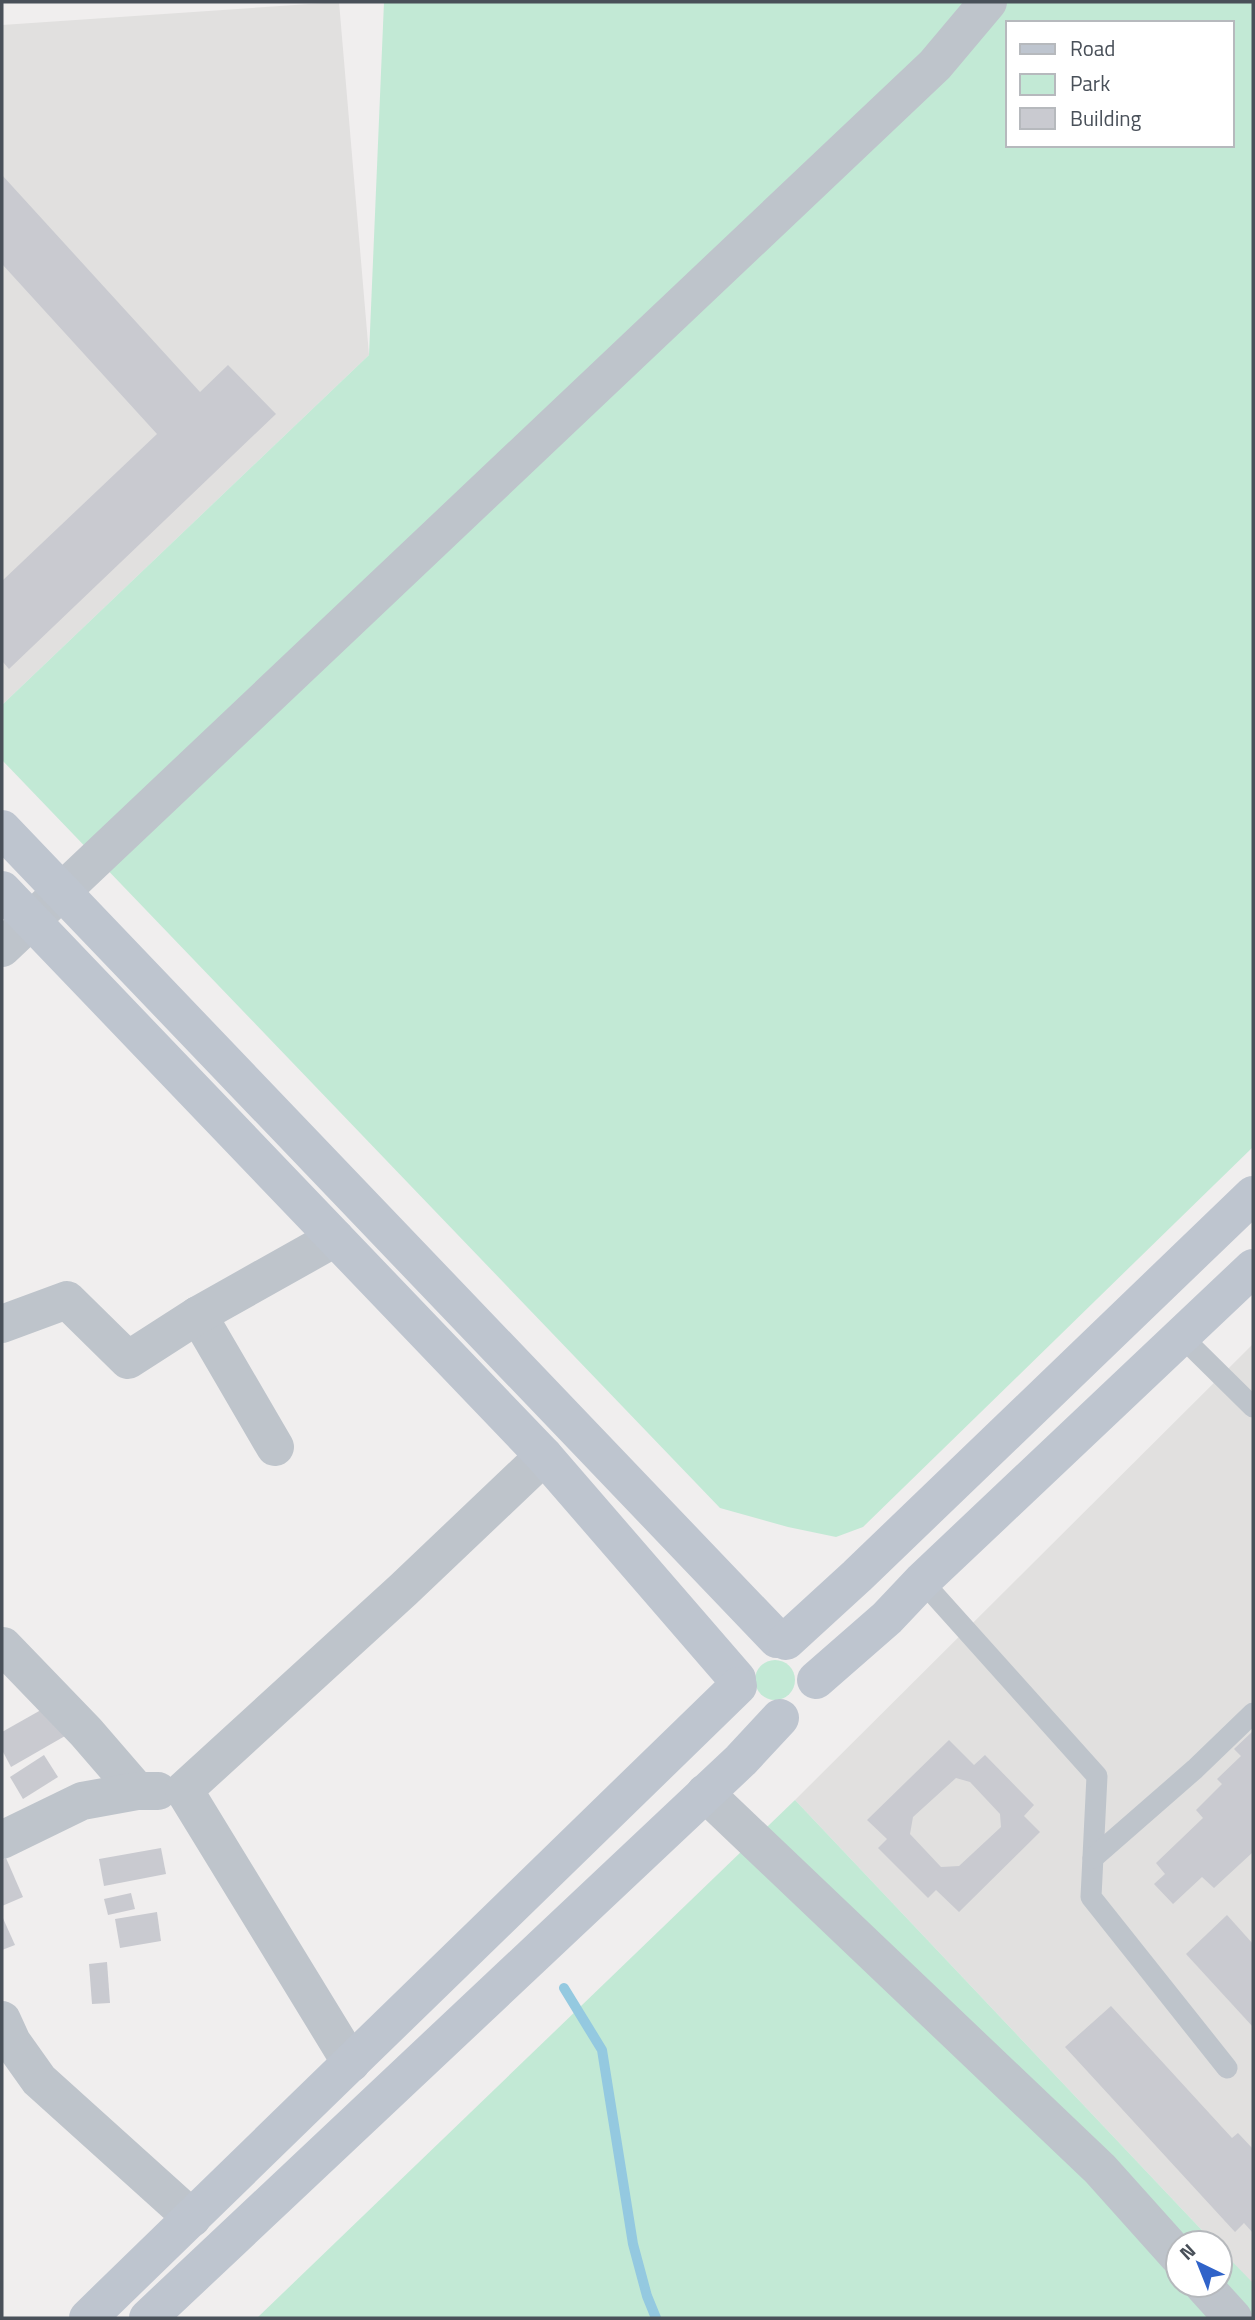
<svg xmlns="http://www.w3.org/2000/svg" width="1255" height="2320" font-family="'Titillium Web',sans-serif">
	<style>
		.education { fill: #e1e0df }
		.green { fill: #c2e9d5; fill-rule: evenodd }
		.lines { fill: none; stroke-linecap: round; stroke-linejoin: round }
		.stream { stroke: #94c9e0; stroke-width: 10 }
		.building { fill: #c9cad0; fill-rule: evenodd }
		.lane { stroke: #bec4cb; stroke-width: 21 }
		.street { stroke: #bec4cb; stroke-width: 38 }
		.secondary { stroke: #bec5cf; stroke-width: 38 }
	</style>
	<rect width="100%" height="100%" fill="#f0eeee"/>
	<g class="education">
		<polygon points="339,2 369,355 2,705 2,25"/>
		<polygon points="1253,1344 1253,2283 1252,2283 1220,2249 1220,2243 1214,2243 795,1800"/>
	</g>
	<g class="green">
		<path d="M384 2H1253V1147L863 1527 836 1537 788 1527 720 1508 2 760V705L369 355ZM1008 23H1232V145H1008Z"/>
		<circle cx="775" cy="1680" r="20"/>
		<polygon points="795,1800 1214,2243 1178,2243 1178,2285 1220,2285 1220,2249 1253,2283 1253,2318 257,2318"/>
	</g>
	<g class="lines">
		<polyline class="stream" points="564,1988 602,2050 633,2244 647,2296 656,2318"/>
	</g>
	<g class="building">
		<polygon points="2,175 200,392 228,365 276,414 9,669 2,661 2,581 157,434 2,264"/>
		<polygon points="48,1706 65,1736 11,1767 2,1750 2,1732"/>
		<polygon points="1253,1731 1253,1852 1214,1888 1202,1877 1173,1904 1154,1884 1165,1874 1156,1863 1203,1818 1196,1810 1222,1784 1217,1779 1241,1756 1234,1749"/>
		<path d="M949 1740 974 1765 985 1755 1034 1805 1024 1816 1040 1832 959 1912 936 1890 928 1898 878 1848 887 1839 867 1820ZM956 1778 970 1782 1000 1814 1001 1827 959 1866 941 1867 910 1834 913 1817Z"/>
		<polygon points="44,1755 58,1777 23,1799 10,1777"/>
		<polygon points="161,1848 166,1874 104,1886 99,1859"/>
		<polygon points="6,1858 23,1897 2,1906 2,1860"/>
		<polygon points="131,1893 135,1909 108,1915 104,1899"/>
		<polygon points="157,1912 161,1941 120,1948 115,1919"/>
		<polygon points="1227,1915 1253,1944 1253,2027 1186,1954"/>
		<polygon points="2,1916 15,1945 2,1950"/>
		<polygon points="107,1962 110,2003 92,2004 89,1964"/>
		<polygon points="1111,2006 1232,2138 1238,2133 1253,2149 1253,2233 1244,2223 1235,2232 1065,2047"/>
	</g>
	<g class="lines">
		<g class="lane">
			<polyline points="1181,1336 1253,1407"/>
			<polyline points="922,1581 1097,1776 1091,1897 1227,2068"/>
			<polyline points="1093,1858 1195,1769 1253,1713"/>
		</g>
		<g class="street">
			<polyline points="2,948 935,65 988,2"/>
			<polyline points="198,1315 275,1447"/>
			<polyline points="2,1324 67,1300 128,1360 198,1315 335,1238"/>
			<polyline points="3,1646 86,1732 137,1791"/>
			<polyline points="705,1793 1100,2169 1178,2256"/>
			<polyline points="2,1840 82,1801 137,1791 158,1791"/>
			<polyline points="2,2020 12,2042 39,2080 192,2218"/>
			<polyline points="351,2063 184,1790 403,1590 544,1456"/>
			<polyline points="1203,2285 1233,2318"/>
		</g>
		<g class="secondary">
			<polyline points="2,829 777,1639"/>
			<polyline points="2,890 544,1456 737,1679"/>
			<polyline points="786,1641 857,1576 1253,1195"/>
			<polyline points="816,1680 887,1618 922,1581 1253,1268"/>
			<polyline points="88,2318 738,1686"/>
			<polyline points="148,2318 741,1760 780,1718"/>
		</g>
	</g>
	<rect width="1255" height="2320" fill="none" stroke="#495059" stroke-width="7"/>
	<rect x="1006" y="21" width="228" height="126" fill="#ffffff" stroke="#b6b9bd" stroke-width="2"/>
	<rect x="1020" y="44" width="35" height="10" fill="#bec5cf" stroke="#b6b9bd" stroke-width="2"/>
	<text x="1070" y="56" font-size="21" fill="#495059">Road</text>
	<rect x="1020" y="74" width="35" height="21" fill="#c2e9d5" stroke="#b6b9bd" stroke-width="2"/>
	<text x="1070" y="91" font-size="21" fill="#495059">Park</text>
	<rect x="1020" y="108" width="35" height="21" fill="#c9cad0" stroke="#b6b9bd" stroke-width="2"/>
	<text x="1070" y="126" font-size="21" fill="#495059">Building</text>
	<g transform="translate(1199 2264) rotate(317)"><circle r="33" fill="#ffffff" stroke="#b6b9bd" stroke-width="2"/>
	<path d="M0-5L12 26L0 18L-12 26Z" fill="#3063c9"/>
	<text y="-10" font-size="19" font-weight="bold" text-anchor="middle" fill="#495059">N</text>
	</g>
</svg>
